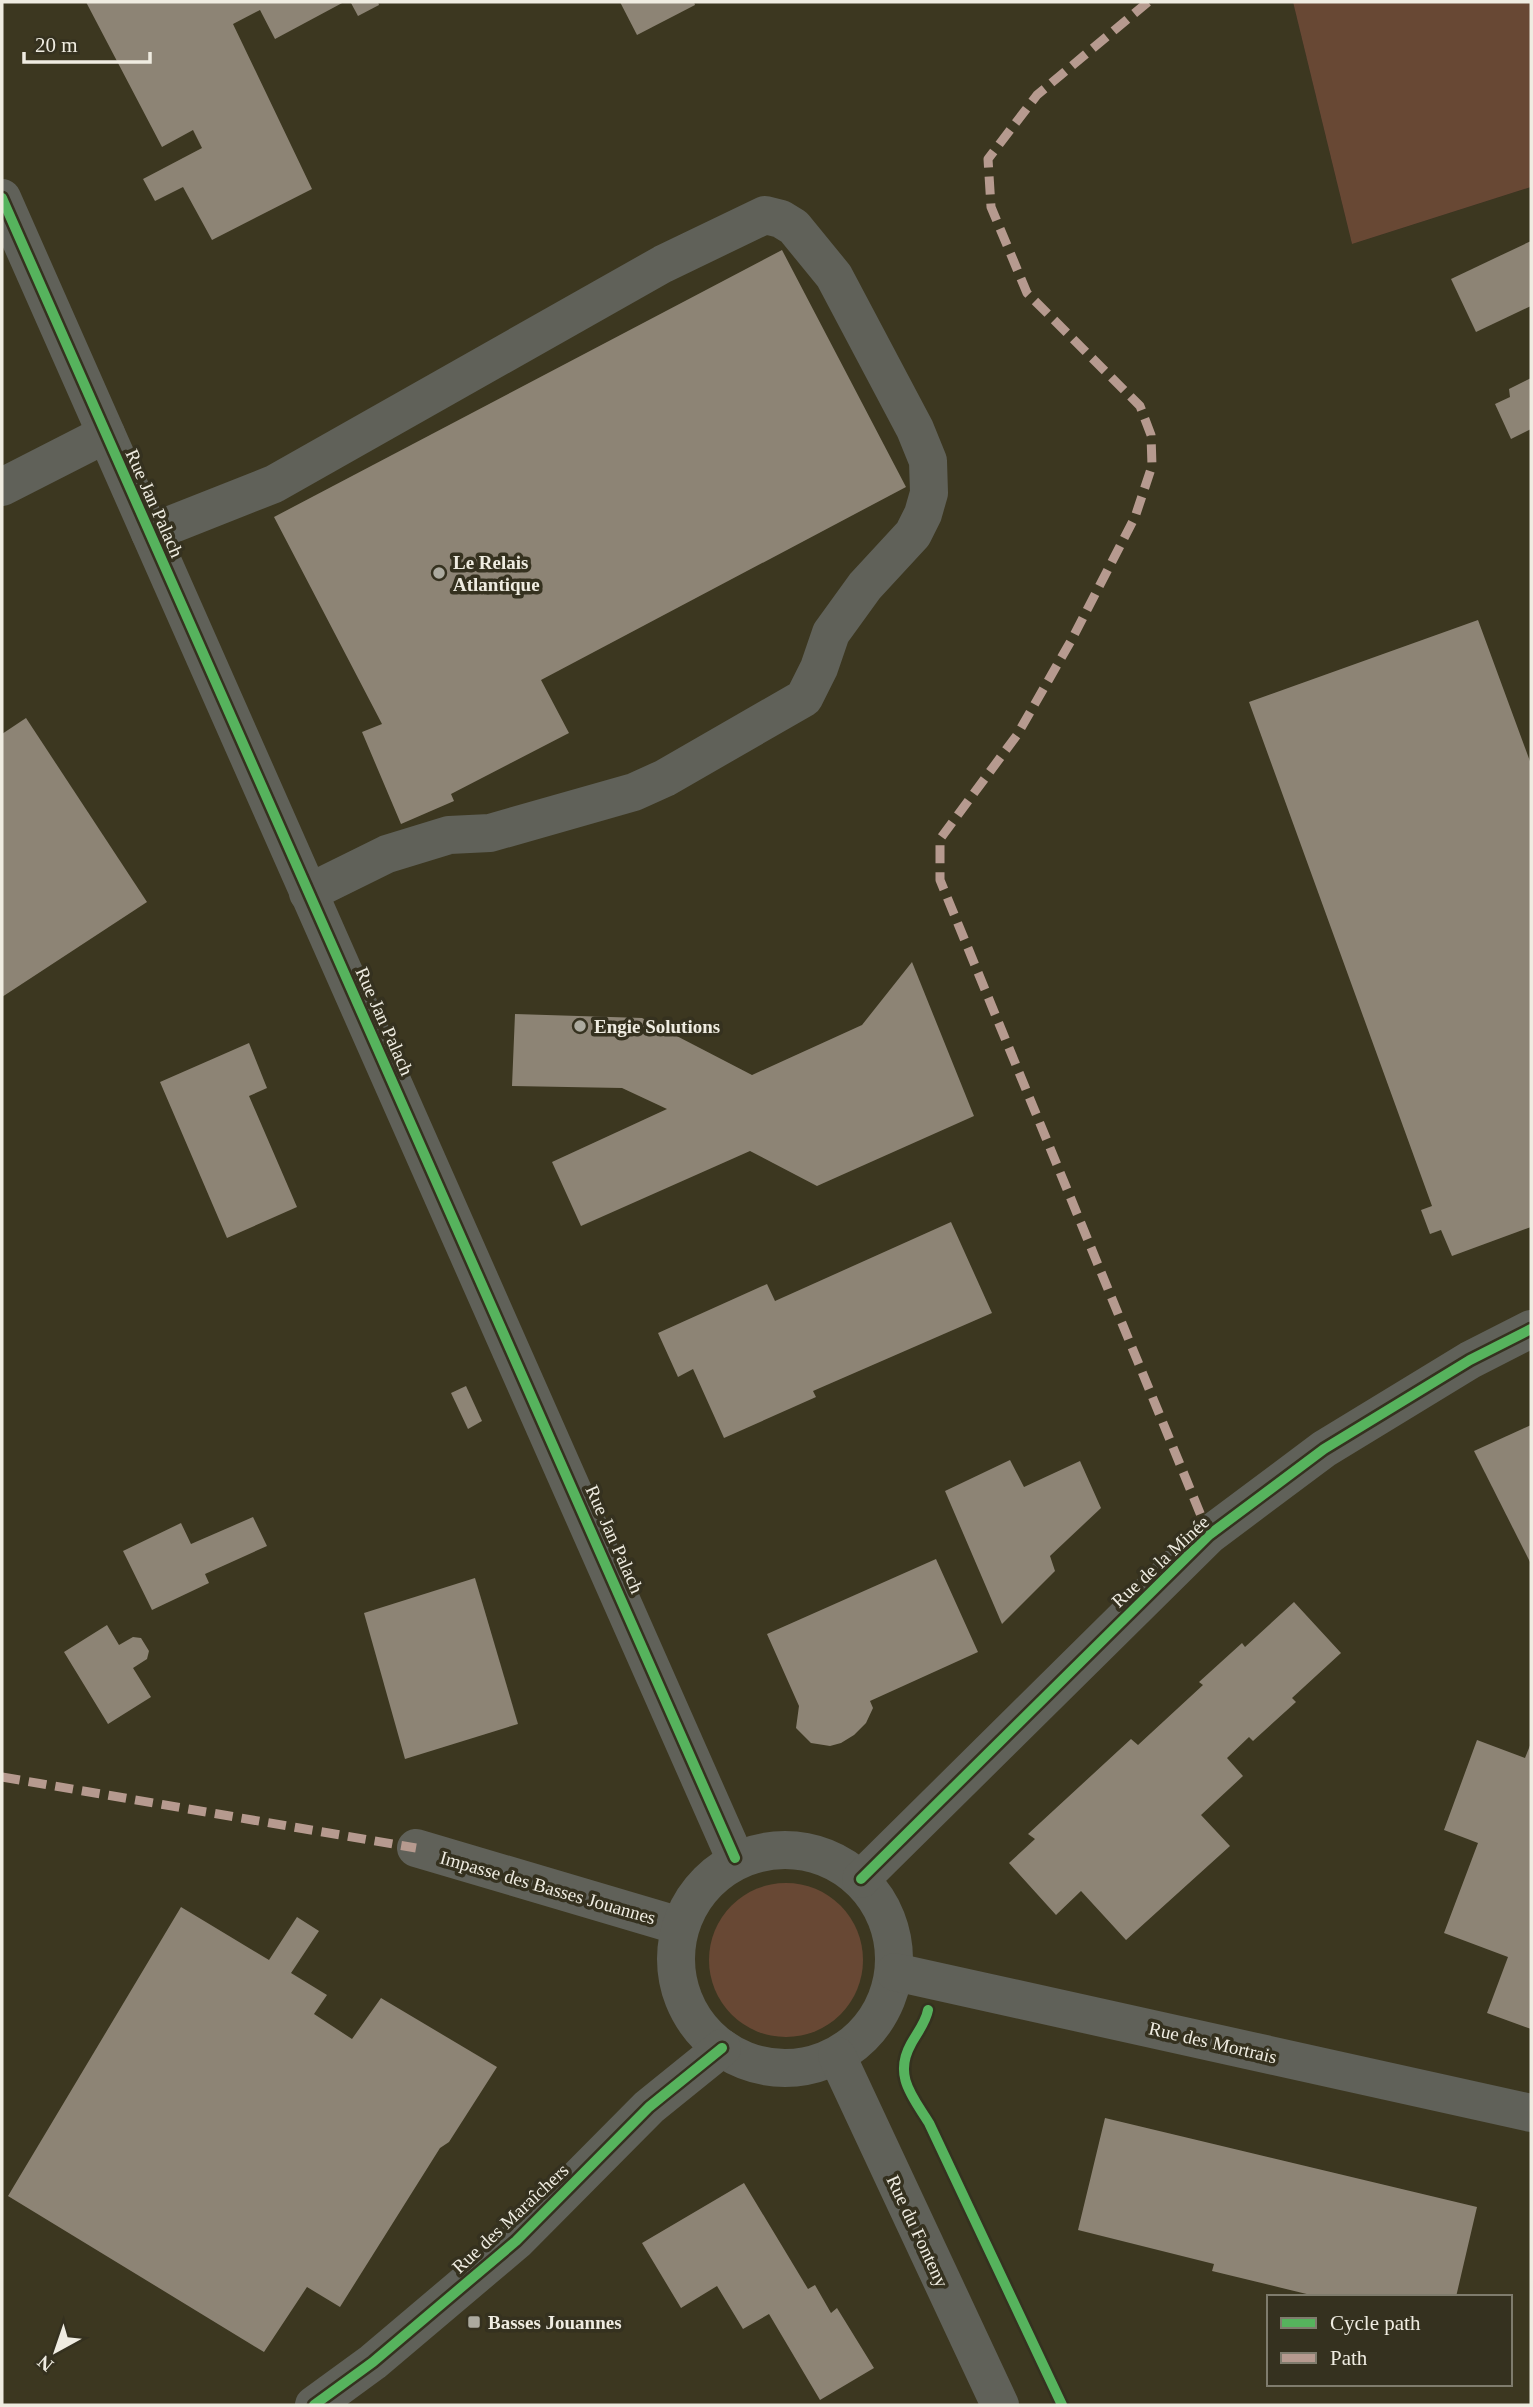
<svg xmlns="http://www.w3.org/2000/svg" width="1533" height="2407" font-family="'Times New Roman',serif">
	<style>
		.built { fill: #3c3720; fill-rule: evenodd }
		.green { fill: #684834 }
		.building { fill: #8d8475 }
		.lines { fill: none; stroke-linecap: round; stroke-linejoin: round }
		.minor { stroke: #606159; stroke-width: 38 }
		.quiet { stroke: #b69a8f; stroke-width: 9; stroke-dasharray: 18 9; stroke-linecap: butt }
		.cycleway-casing { stroke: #35311f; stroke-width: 15 }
		.cycleway { stroke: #56b35d; stroke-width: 10 }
		.poi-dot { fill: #acaa9f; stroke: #35311f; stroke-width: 2.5 }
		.labels { text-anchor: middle; stroke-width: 7; stroke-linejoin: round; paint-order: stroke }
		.street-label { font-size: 19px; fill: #efece1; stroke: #35311f }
		.poi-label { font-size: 19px; font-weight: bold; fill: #efece1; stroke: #35311f; text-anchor: start }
	</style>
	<rect width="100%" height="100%" fill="#302e24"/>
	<path class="built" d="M2 2H1293L1352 244 1531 187V2405H2ZM1269 2297H1510V2384H1269Z"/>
	<g class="green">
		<polygon points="1293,2 1531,2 1531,187 1352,244"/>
		<circle cx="786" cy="1960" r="77"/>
	</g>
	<g class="building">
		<polygon points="86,2 344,2 275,39 260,10 233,24 312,189 212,240 183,187 155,201 143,179 202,148 193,130 162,147"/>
		<polygon points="353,2 378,2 379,5 358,16 351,3"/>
		<polygon points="620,2 694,2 695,5 637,35"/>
		<polygon points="1531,241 1531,306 1476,332 1451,279"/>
		<polygon points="782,250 906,487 541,680 569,733 451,794 454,801 401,824 362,732 382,724 274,517"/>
		<polygon points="1531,378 1531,429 1511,439 1495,404 1510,397 1509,389"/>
		<polygon points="1478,620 1531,764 1531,1227 1452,1256 1441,1230 1430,1234 1421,1210 1432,1206 1249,702"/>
		<polygon points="26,718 147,902 2,997 2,734"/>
		<polygon points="912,962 974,1116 817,1186 750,1151 581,1226 552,1162 667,1109 622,1088 512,1086 515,1014 642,1018 752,1075 862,1025"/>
		<polygon points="249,1043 267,1088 249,1096 297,1207 227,1238 160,1082"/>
		<polygon points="951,1222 992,1313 813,1391 816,1397 724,1438 693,1369 678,1377 658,1333 767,1284 775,1301"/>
		<polygon points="466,1386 482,1421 468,1429 451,1393"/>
		<polygon points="1531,1425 1531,1564 1474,1451"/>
		<polygon points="1010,1460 1024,1487 1080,1461 1101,1508 1050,1556 1055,1571 1002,1624 945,1491"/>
		<polygon points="253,1517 267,1546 205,1574 209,1583 152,1610 123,1551 181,1523 191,1544"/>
		<polygon points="936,1559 978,1652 870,1701 873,1708 866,1723 854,1735 841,1743 830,1746 811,1743 796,1728 799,1706 767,1634"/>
		<polygon points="475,1578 518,1724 405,1759 364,1613"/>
		<polygon points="1294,1602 1341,1653 1292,1698 1296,1702 1253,1741 1249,1737 1227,1758 1243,1776 1201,1815 1230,1846 1126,1940 1081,1891 1056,1915 1009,1863 1035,1839 1028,1834 1131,1739 1138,1745 1203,1685 1199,1682 1242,1643 1245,1647"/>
		<polygon points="107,1625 119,1645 133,1637 141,1638 149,1651 147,1659 133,1668 151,1697 108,1724 64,1652"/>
		<polygon points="1477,1740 1525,1758 1531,1743 1531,2029 1487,2013 1508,1957 1444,1933 1478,1843 1444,1830"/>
		<polygon points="181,1907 269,1960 297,1917 319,1931 291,1973 327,1995 314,2014 352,2039 381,1998 497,2067 449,2142 440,2148 340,2307 307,2287 264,2352 8,2196"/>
		<polygon points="1105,2118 1477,2207 1456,2297 1319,2297 1212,2271 1214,2264 1078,2230"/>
		<polygon points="744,2183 808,2289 815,2285 831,2313 837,2308 874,2368 820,2400 769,2314 743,2329 717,2286 681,2308 642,2243"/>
	</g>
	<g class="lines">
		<g class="minor">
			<polyline points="2,198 735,1858"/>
			<polyline points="2,487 106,434"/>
			<polyline points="150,533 274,484 663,264 765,215 781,219 794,227 834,276 915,429 928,461 929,493 923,514 913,534 865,586 831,633 819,668 804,698 665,778 634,792 490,833 449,835 387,854 308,893"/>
			<polyline points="416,1848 680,1926"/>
			<circle cx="785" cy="1959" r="109"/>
			<polyline points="861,1879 1209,1535 1324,1449 1470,1360 1531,1329"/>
			<polyline points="895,1972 1531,2113"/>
			<polyline points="837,2056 1000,2405"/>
			<polyline points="314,2405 373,2362 516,2241 649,2107 722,2048"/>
		</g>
		<g class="quiet">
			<polyline points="1148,2 1037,95 988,159 991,207 1027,293 1140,406 1151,435 1152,466 1135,517 1072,639 1017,735 940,839 940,880 1209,1535"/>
			<polyline points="2,1777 416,1848"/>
		</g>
		<g class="cycleway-casing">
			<g id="cycleway">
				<polyline points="2,198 735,1858"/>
				<polyline points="861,1879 1209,1535 1324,1449 1470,1360 1531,1329"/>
				<path d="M928 2010C926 2022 917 2033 911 2044 893 2076 913 2097 929 2123L1062 2405"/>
				<polyline points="314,2405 373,2362 516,2241 649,2107 722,2048"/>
			</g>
		</g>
		<use href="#cycleway" class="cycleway"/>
	</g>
	<g class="poi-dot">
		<circle cx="439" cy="573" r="7"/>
		<circle cx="580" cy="1026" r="7"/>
		<rect x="467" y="2315" width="14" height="14" rx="3.5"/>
	</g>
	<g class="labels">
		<g class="street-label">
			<text transform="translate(155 503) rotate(66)" y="7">Rue Jan Palach</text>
			<text transform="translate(385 1021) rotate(66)" y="7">Rue Jan Palach</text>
			<text transform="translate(615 1539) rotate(66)" y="7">Rue Jan Palach</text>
			<text transform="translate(1160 1561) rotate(-43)" y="7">Rue de la Minée</text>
			<text transform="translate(548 1887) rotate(16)" y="7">Impasse des Basses Jouannes</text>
			<text transform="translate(1213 2042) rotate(13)" y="7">Rue des Mortrais</text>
			<text transform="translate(510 2218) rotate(-43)" y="7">Rue des Maraîchers</text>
			<text transform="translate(918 2231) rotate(65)" y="7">Rue du Fonteny</text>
		</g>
		<g class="poi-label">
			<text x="453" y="569">Le Relais<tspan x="453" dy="22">Atlantique</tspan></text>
			<text x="594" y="1033">Engie Solutions</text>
			<text x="488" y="2329">Basses Jouannes</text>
		</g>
	</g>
	<rect width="1533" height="2407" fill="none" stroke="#efece1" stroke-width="7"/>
	<rect x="1267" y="2295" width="245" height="91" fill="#35311f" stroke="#7f7c6d" stroke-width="2"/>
	<rect x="1281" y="2318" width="35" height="10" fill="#56b35d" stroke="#7f7c6d" stroke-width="2"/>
	<text x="1330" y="2330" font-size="21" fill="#efece1">Cycle path</text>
	<rect x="1281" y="2353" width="35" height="10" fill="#b69a8f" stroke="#7f7c6d" stroke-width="2"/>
	<text x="1330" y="2365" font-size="21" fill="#efece1">Path</text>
	<g transform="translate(56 2351) rotate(220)" stroke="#35311f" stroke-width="5" paint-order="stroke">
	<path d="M0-5L12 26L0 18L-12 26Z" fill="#efece1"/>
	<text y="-10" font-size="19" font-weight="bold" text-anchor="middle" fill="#efece1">N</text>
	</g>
	<path d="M24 52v10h126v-10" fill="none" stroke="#efece1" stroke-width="3.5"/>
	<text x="35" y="52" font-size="21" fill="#efece1" stroke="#35311f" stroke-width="5" paint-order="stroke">20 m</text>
</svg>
